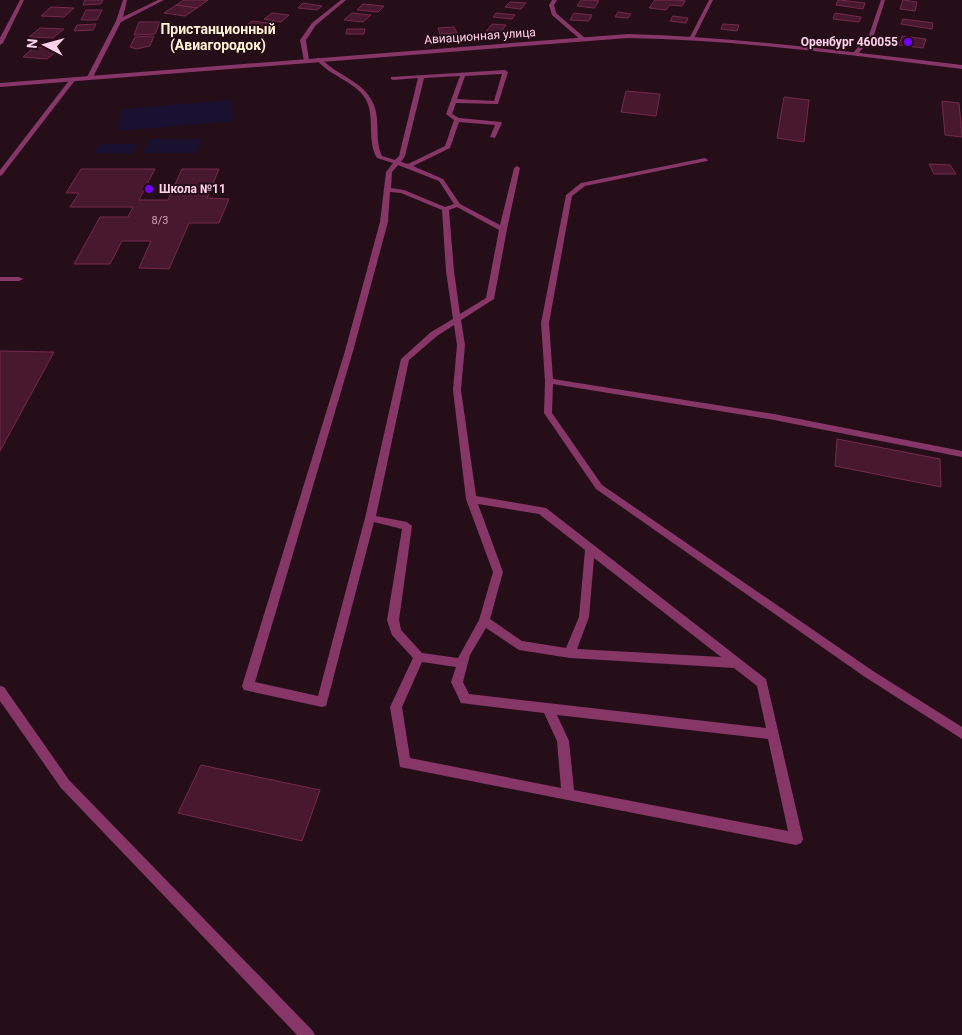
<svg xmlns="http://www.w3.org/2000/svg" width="962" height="1035" font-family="Roboto,sans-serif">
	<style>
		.green { fill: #1a1030 }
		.building { fill: #48192e; stroke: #75294c }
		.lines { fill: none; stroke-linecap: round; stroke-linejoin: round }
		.service { fill: #873668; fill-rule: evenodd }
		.minor { fill: #873668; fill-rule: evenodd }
		.tertiary { fill: #873668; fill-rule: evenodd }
		.poi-dot { fill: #7200fd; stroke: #260e19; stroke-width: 2 }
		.labels { text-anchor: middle; stroke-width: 4; stroke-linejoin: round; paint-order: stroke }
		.far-number-label { font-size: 11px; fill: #d1a4bb }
		.far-street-label { font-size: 12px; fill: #ffd2ea; stroke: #260e19 }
		.far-poi-label { font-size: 12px; font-weight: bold; fill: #ffd2ea; stroke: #260e19; text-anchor: end }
		.far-neighbourhood-label { font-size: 14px; font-weight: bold; fill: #fff3d4; stroke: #260e19 }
	</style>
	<rect width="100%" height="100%" fill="#260e19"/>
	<g class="green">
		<polygon points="232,100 233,121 118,131 121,109"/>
		<polygon points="150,139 202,139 196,153 143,153"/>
		<polygon points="99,144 137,144 131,154 93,153"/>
	</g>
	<g class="building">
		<polygon points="85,0 103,0 101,4 83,5"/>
		<polygon points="184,0 208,0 197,8 176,5"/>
		<polygon points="581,0 593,0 599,1 594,8 577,6"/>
		<polygon points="655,0 677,0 685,1 682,6 670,5 666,10 649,8"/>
		<polygon points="838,0 840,0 865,3 863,9 836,5"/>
		<polygon points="903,0 917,2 915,11 900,9"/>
		<polygon points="510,2 526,3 521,9 505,7"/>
		<polygon points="303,3 322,6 317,10 298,8"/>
		<polygon points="363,4 384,6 378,12 357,10"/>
		<polygon points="176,5 197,8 185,16 164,13"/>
		<polygon points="51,7 74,8 64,17 41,16"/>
		<polygon points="86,10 102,10 97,20 81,20"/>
		<polygon points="618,12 631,14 628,18 615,17"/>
		<polygon points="272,13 289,15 281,22 264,19"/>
		<polygon points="352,13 371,15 363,22 344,20"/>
		<polygon points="496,13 515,15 512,19 493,17"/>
		<polygon points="574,13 592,15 589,21 570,20"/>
		<polygon points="835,13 861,17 859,22 833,19"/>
		<polygon points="673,16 688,18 686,23 670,21"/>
		<polygon points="903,19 933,23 932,29 901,24"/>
		<polygon points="252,21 268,23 263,27 247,25"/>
		<polygon points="139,22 160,22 155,34 134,35"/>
		<polygon points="96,24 93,30 74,31 77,25"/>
		<polygon points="492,24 506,25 500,33 484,34"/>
		<polygon points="723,24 739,25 737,31 721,29"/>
		<polygon points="454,27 457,33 440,34 438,28"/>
		<polygon points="40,28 64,29 53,38 29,37"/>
		<polygon points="257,29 269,30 262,36 250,34"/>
		<polygon points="347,29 365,29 364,34 346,34"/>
		<polygon points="154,36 150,46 136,49 130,47 135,37"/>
		<polygon points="902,36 926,39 923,48 899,45"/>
		<polygon points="34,47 59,49 47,59 23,57"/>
		<polygon points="626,91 660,94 656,116 621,112"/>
		<polygon points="784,97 809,100 804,142 777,138"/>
		<polygon points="942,101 959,103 962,137 945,135"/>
		<polygon points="929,164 950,165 956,174 934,174"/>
		<polygon points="81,169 155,169 139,200 168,200 182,169 219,169 207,198 229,199 219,223 189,223 169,269 139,268 151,241 122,241 110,264 74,264 100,217 128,217 133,207 70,207 79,193 66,193"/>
		<polygon points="0,351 54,352 0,451"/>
		<polygon points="837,439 940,459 941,487 835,466"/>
		<polygon points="201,765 320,790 302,841 178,813"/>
	</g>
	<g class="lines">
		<g class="service">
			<path d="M317 58H321C336 76 363 80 373 103 381 119 374 139 382 156L395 160 399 156 418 78 393 80 391 79V77L505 70 508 72 498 104 456 103 452 114 459 118 501 122 502 123 495 138 490 137 495 125 459 122 450 148 413 166 443 179 460 204 500 225 514 168 517 166 520 168 507 229 494 299 461 320 465 345 461 390 476 496 546 508 766 679 803 839 801 843 796 845 400 767 390 707 413 658 392 635 387 620 402 529 374 522 326 706 322 707 244 690 242 686 345 351 380 222 386 172 393 163 377 158C366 139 376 116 365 98 353 80 329 76 316 59ZM502 74 494 101 457 99 465 76ZM460 76 446 114 454 120 445 146 408 164 401 162 405 156 424 78ZM398 165 439 181 454 204 445 207 404 190 391 188 392 172ZM390 192 401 193 442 210 446 271 453 319 431 332 401 359 365 518 318 696 255 682 353 351 388 222ZM457 207 499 230 486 298 460 314 454 271 449 210ZM454 325 457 345 453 390 466 499 493 572 479 620 458 658 422 653 401 630 399 620 412 526 407 522 376 516 409 360 437 336ZM478 504 539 514 585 550 579 617 566 648 522 641 490 619 503 572ZM594 558 721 657 577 649 589 617ZM486 628 519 650 570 658 734 668 757 686 766 728 469 694 463 682 470 655ZM422 662 456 667 451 682 461 703 544 713 557 741 561 788 410 758 402 707ZM557 715 768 739 788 831 574 790 569 741Z"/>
			<polygon points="705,158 708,160 707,161 585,186 572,196 549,323 553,379 774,414 962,451 962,457 774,420 553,384 552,413 602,485 873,671 962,727 962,739 865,677 596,489 544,413 545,381 541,323 566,195 581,183"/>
			<polygon points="0,277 19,277 23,279 19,281 0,281"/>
			<polygon points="0,686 4,687 69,780 312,1030 315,1035 297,1035 61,788 0,701"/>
		</g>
		<g class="minor">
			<polygon points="20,0 24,0 3,43 0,45 0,38"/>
			<polygon points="123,0 127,0 123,17 158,0 164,0 121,22 93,77 88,78 87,77 116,21"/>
			<polygon points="341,0 346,0 316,25 306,40 309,60 304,61 300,40 312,23"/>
			<polygon points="552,0 557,0 554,5 556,13 586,39 586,41 582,41 552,15 549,5"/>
			<polygon points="709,0 713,0 694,38 689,39"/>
			<polygon points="881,0 885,0 874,35 857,55 853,55 853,53 869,35"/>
			<polygon points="71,78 76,79 2,175 0,176 0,170"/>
		</g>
		<path class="tertiary" d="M628 34C740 37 851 52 962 65V69C851 55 740 40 628 38L0 87V83Z"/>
	</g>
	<g class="poi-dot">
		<circle cx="908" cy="42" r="5"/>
		<circle cx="149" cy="189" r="5"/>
	</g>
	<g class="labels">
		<g class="far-number-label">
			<text x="160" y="224">8/3</text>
		</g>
		<g class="far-street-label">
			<text transform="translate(480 36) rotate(-4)" y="4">Авиационная улица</text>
		</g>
		<g class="far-poi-label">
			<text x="898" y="46">Оренбург 460055</text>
			<text x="159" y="193" text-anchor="start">Школа №11</text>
		</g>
		<g class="far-neighbourhood-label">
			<text x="218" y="34">Пристанционный<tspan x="218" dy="16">(Авиагородок)</tspan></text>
		</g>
	</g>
	<g transform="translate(45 45) rotate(276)" stroke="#260e19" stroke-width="4" paint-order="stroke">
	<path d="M0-4L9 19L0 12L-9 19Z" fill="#ffd2ea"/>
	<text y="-8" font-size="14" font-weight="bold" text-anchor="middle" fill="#ffd2ea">N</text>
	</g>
</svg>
